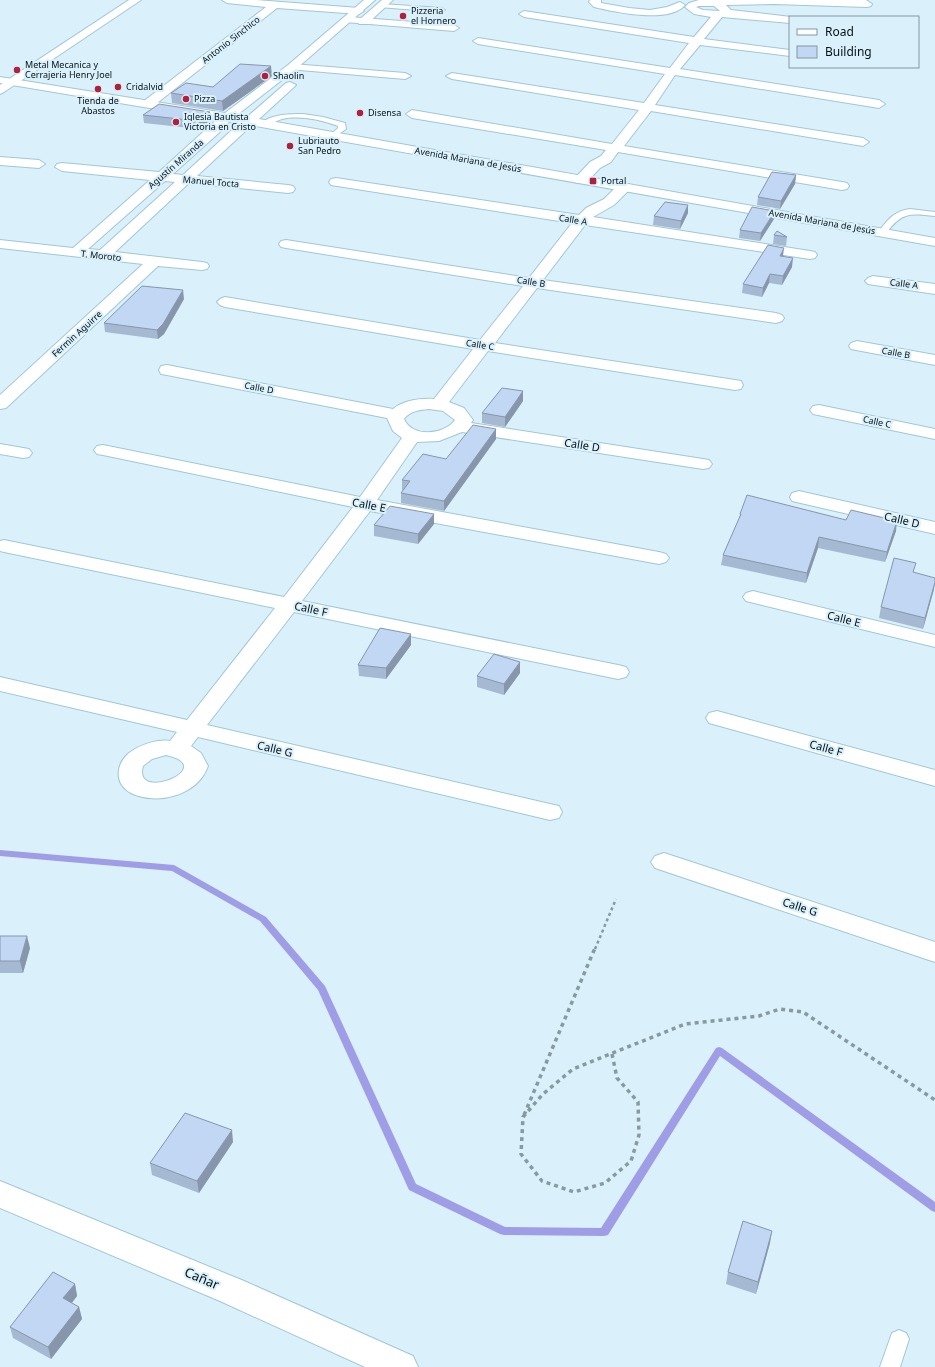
<svg xmlns="http://www.w3.org/2000/svg" width="935" height="1367" font-family="'Noto Sans',sans-serif">
	<style>
		.lines { fill: none; stroke-linecap: round; stroke-linejoin: round }
		.stream { fill: #9f9de6; fill-rule: evenodd }
		.lane-casing { stroke: #a0c7d6; stroke-width: 2 }
		.street-casing { stroke: #a0c7d6; stroke-width: 2 }
		.secondary-casing { stroke: #a0c7d6; stroke-width: 2 }
		.path-far1 { stroke: #879aa2; stroke-width: 2.5; stroke-dasharray: 3 3; stroke-linecap: butt }
		.path { stroke: #879aa2; stroke-width: 3.5; stroke-dasharray: 4 4; stroke-linecap: butt }
		.lane { fill: #fff; fill-rule: evenodd }
		.street { fill: #fff; fill-rule: evenodd }
		.secondary { fill: #fff; fill-rule: evenodd }
		.wall { fill: #a6b9d2 }
		.shaded-wall { fill: #8796ab }
		.building { fill: #c1d7f4; stroke: #8796ab }
		.poi-dot { fill: #b21f3c; stroke: #daf1fb; stroke-width: 1.5 }
		.labels { text-anchor: middle; stroke-width: 4; stroke-linejoin: round; paint-order: stroke }
		.far-poi-label { font-size: 9px; fill: #041217; stroke: #daf1fb; text-anchor: start }
		.far-street-label { font-size: 9px; fill: #041217; stroke: #daf1fb }
		.street-label { font-size: 11px; fill: #041217; stroke: #daf1fb }
		.near-street-label { font-size: 13px; fill: #041217; stroke: #daf1fb }
	</style>
	<rect width="100%" height="100%" fill="#daf1fb"/>
	<g class="lines">
		<polygon class="stream" points="0,850 174,865 266,917 325,986 416,1184 505,1227 601,1228 716,1048 719,1047 722,1048 935,1202 935,1212 932,1211 720,1056 608,1235 604,1236 504,1235 500,1234 409,1190 318,990 260,921 172,871 0,856"/>
		<g class="lane-casing">
			<g id="lane">
				<polygon points="381,4 442,8 445,10 442,12 379,7 379,5"/>
				<path d="M303 114 323 117 345 123 346 129 333 138 329 136 338 128V126C321 120 301 115 282 119 276 121 270 124 264 126L260 124C271 114 289 114 303 114Z"/>
				<path d="M910 209 935 212V216C909 213 901 212 885 235H879L878 233C887 220 894 211 910 209Z"/>
				<polygon points="899,1330 906,1333 909,1339 900,1367 880,1367 892,1333"/>
			</g>
		</g>
		<g class="street-casing">
			<g id="street">
				<polygon points="129,0 141,0 4,92 0,94 0,85"/>
				<polygon points="222,0 256,0 359,8 364,11 359,14 277,8 152,107 144,107 142,104 144,101 266,7 227,3"/>
				<path d="M590 0H601V3L629 8 650 10 667 7 680 2 685 5C669 24 615 12 594 7L589 2Z"/>
				<path d="M699 0H866L872 4 871 6 867 7 774 4 726 5 731 10 791 17 790 23 722 17 704 39 790 50V56L700 45 680 69 879 100 885 104 879 108 675 75 655 105 863 138 869 142 863 146 651 111 624 146 842 182 847 183 849 186 847 189 842 190 618 152 611 162 600 168 586 183H576L574 180 576 177 590 162 601 156 606 150 412 118 406 114 412 110 612 144 639 110 452 79 446 76 452 73 644 103 665 74 478 44 473 41 478 38 670 68 689 43 524 17 519 14 524 11 694 37 711 17 694 14 685 7 689 3ZM699 6H714L720 11 703 10 696 7Z"/>
				<polygon points="349,17 454,25 459,28 454,31 345,22 344,20 345,18"/>
				<polygon points="292,64 405,73 411,76 405,79 288,69 286,67"/>
				<path d="M227 113 233 117 222 130 173 174 183 175 245 118H253L255 121 253 124 197 176 288 185 293 186 295 189 293 192 288 193 189 183 115 252 202 262 207 263 209 266 207 269 202 270 158 266 6 408 0 409V395L143 264 0 248V240L73 248 150 180 62 171 55 167 57 164 62 163 159 172 223 114ZM165 181 175 182 100 250 88 249Z"/>
				<polygon points="0,157 39,160 45,164 39,168 0,165"/>
				<path d="M336 178 579 215 586 208 604 199 619 184H629L631 187 629 190 614 205 593 217 810 251 815 252 817 255 815 258 810 259 585 225 543 280 776 313 782 315 784 318 782 321 776 323 537 288 495 343 735 380 741 381 743 385 741 389 735 390 488 351 449 402 464 408 473 420 471 423 703 459 709 460 712 464 709 468 703 469 462 432 439 441 417 442 377 500 659 552 666 554 669 558 666 562 659 564 370 511 302 601 618 665 626 667 629 672 626 677 618 679 294 612 207 725 550 804 559 806 562 812 559 818 550 820 198 737 191 746 201 753 208 766C198 795 158 806 131 793 112 783 117 760 132 751 142 744 159 739 170 741L177 732 0 691V677L187 720 275 608 4 552 0 551V541L4 540 284 597 353 507 103 455 97 454 94 450 97 446 103 445 360 497 402 438 393 431 387 418 167 375 161 374 159 370 161 366 167 365 393 409C404 400 421 398 434 399L473 349 225 307 220 305 217 302 220 299 225 297 480 340 523 286 286 248 281 247 279 244 281 241 286 240 529 278 572 223 331 185 329 182 331 179ZM429 409 443 411 455 420C444 435 412 438 404 419 410 411 419 410 429 409ZM166 755C221 767 132 804 143 766L152 759Z"/>
				<polygon points="873,276 935,284 935,294 868,284 865,281 868,278"/>
				<polygon points="857,341 935,355 935,365 851,349 849,346 851,343"/>
				<polygon points="819,405 935,429 935,439 813,414 810,410 813,406"/>
				<polygon points="0,444 29,449 32,453 29,457 23,458 0,454"/>
				<polygon points="799,491 935,522 935,534 792,501 790,497 792,493"/>
				<polygon points="753,591 935,635 935,647 746,601 743,597 746,593"/>
				<polygon points="717,711 935,770 935,786 709,723 706,718 709,713"/>
				<polygon points="664,853 935,942 935,962 655,868 651,862 655,856"/>
				<polygon points="0,1181 244,1281 413,1356 418,1367 365,1367 220,1301 0,1208"/>
			</g>
		</g>
		<g class="secondary-casing">
			<g id="secondary">
				<polygon points="364,0 375,0 296,69 237,115 247,117 286,83 290,82 296,85 294,87 259,119 935,238 935,246 227,121 0,83 0,77 225,113 288,65"/>
				<polygon points="382,0 393,0 367,24 359,24 358,22 359,20"/>
			</g>
		</g>
		<polyline class="path-far1" points="595,949 616,899"/>
		<g class="path">
			<polyline points="612,1054 617,1078 638,1102 639,1135 631,1161 605,1183 574,1192 542,1181 521,1154 523,1117 543,1094 573,1069 685,1024 759,1016 780,1009 803,1012 935,1100"/>
			<polyline points="524,1115 595,948"/>
		</g>
		<use href="#lane" class="lane"/>
		<use href="#street" class="street"/>
		<use href="#secondary" class="secondary"/>
	</g>
	<g class="wall">
		<polygon points="272,76 223,111 172,103 171,93 213,87"/>
		<polygon points="210,112 211,120 199,129 144,123 143,115"/>
		<polygon points="796,175 795,184 780,209 757,205 758,197"/>
		<polygon points="688,205 688,213 680,229 653,225 654,216"/>
		<polygon points="774,219 760,241 739,238 740,230"/>
		<polygon points="774,235 787,237 786,246 773,244"/>
		<polygon points="783,257 792,267 782,285 769,283 762,297 742,293 743,284"/>
		<polygon points="184,299 164,334 158,339 105,332 104,323"/>
		<polygon points="523,401 505,427 482,423 482,413"/>
		<polygon points="496,429 496,439 444,511 401,503 401,493 403,490 402,490 402,480 446,459"/>
		<polygon points="740,514 846,520 896,531 885,562 818,548 806,583 721,565 723,555 739,519"/>
		<polygon points="434,524 418,544 374,536 374,525"/>
		<polygon points="914,572 934,589 923,629 879,618 881,607"/>
		<polygon points="411,634 411,645 386,679 359,676 358,665"/>
		<polygon points="520,673 504,695 477,687 477,676"/>
		<polygon points="0,936 30,948 23,973 0,973"/>
		<polygon points="233,1142 199,1193 152,1175 150,1163"/>
		<polygon points="770,1243 756,1294 726,1284 728,1272"/>
		<polygon points="75,1284 77,1296 72,1303 79,1307 82,1319 51,1359 13,1338 10,1327"/>
	</g>
	<g class="shaded-wall">
		<polygon points="271,66 272,76 223,111 222,101"/>
		<polygon points="210,112 211,120 199,129 198,121"/>
		<polygon points="796,175 795,184 780,209 781,201"/>
		<polygon points="688,205 688,213 680,229 681,221"/>
		<polygon points="775,211 774,219 760,241 761,233"/>
		<polygon points="784,248 783,256 780,256"/>
		<polygon points="793,258 792,267 782,285 783,276"/>
		<polygon points="770,274 769,283 762,297 763,288"/>
		<polygon points="183,290 184,299 164,334 158,339 157,330"/>
		<polygon points="523,391 523,401 505,427 505,417"/>
		<polygon points="496,429 496,439 444,511 444,501"/>
		<polygon points="434,514 434,524 418,544 418,534"/>
		<polygon points="897,521 896,531 885,562 887,552"/>
		<polygon points="819,537 818,548 806,583 807,573"/>
		<polygon points="935,582 934,589 923,629 925,618"/>
		<polygon points="411,634 411,645 386,679 386,668"/>
		<polygon points="520,662 520,673 504,695 504,684"/>
		<polygon points="27,936 30,948 23,973 20,961"/>
		<polygon points="232,1130 233,1142 199,1193 197,1181"/>
		<polygon points="772,1231 770,1243 756,1294 758,1282"/>
		<polygon points="75,1284 77,1296 66,1310 63,1298"/>
		<polygon points="79,1307 82,1319 51,1359 48,1347"/>
	</g>
	<g class="building">
		<polygon points="240,64 271,66 222,101 171,93 186,83 213,87"/>
		<polygon points="159,104 210,112 198,121 143,115"/>
		<polygon points="772,172 796,175 781,201 758,197"/>
		<polygon points="665,202 688,205 681,221 654,216"/>
		<polygon points="752,207 775,211 761,233 740,230"/>
		<polygon points="777,231 787,237 774,235"/>
		<polygon points="768,245 784,248 780,256 793,258 783,276 770,274 763,288 743,284"/>
		<polygon points="142,286 183,290 163,324 157,330 104,323"/>
		<polygon points="502,388 523,391 505,417 482,413"/>
		<polygon points="473,425 496,429 444,501 401,493 410,481 402,480 423,454 446,459"/>
		<polygon points="747,495 846,520 851,510 897,521 887,552 819,537 807,573 723,555 741,514 740,514"/>
		<polygon points="390,506 434,514 418,534 374,525"/>
		<polygon points="894,558 916,563 913,572 935,578 935,582 925,618 881,607"/>
		<polygon points="380,628 411,634 386,668 358,665"/>
		<polygon points="494,654 520,662 504,684 477,676"/>
		<polygon points="0,936 27,936 20,961 0,961"/>
		<polygon points="185,1113 232,1130 197,1181 150,1163"/>
		<polygon points="743,1221 772,1231 758,1282 728,1272"/>
		<polygon points="53,1272 75,1284 63,1298 79,1307 48,1347 10,1327"/>
	</g>
	<g class="poi-dot">
		<circle cx="403" cy="16" r="4"/>
		<circle cx="17" cy="70" r="4"/>
		<circle cx="265" cy="76" r="4"/>
		<circle cx="118" cy="87" r="4"/>
		<circle cx="98" cy="89" r="4"/>
		<circle cx="186" cy="99" r="4"/>
		<circle cx="360" cy="113" r="4"/>
		<circle cx="176" cy="122" r="4"/>
		<circle cx="290" cy="146" r="4"/>
		<rect x="589" y="177" width="8" height="8" rx="2"/>
	</g>
	<g class="labels">
		<g class="far-poi-label">
			<text x="411" y="14">Pizzeria<tspan x="411" dy="10">el Hornero</tspan></text>
			<text x="25" y="68">Metal Mecanica y<tspan x="25" dy="10">Cerrajeria Henry Joel</tspan></text>
			<text x="273" y="79">Shaolin</text>
			<text x="126" y="90">Cridalvid</text>
			<text x="194" y="102">Pizza</text>
			<text x="98" y="104" text-anchor="middle">Tienda de<tspan x="98" dy="10">Abastos</tspan></text>
			<text x="368" y="116">Disensa</text>
			<text x="184" y="120">Iglesia Bautista<tspan x="184" dy="10">Victoria en Cristo</tspan></text>
			<text x="298" y="144">Lubriauto<tspan x="298" dy="10">San Pedro</tspan></text>
			<text x="601" y="184">Portal</text>
		</g>
		<g class="far-street-label">
			<text transform="translate(231 40) rotate(-38)" y="3">Antonio Sinchico</text>
			<text transform="translate(468 160) rotate(10)" y="3">Avenida Mariana de Jesús</text>
			<text transform="translate(176 164) rotate(-41)" y="3">Agustín Miranda</text>
			<text transform="translate(211 182) rotate(5)" y="3">Manuel Tocta</text>
			<text transform="translate(573 220) rotate(9)" y="3">Calle A</text>
			<text transform="translate(822 222) rotate(10)" y="3">Avenida Mariana de Jesús</text>
			<text transform="translate(101 256) rotate(6)" y="3">T. Moroto</text>
			<text transform="translate(531 282) rotate(9)" y="3">Calle B</text>
			<text transform="translate(904 284) rotate(7)" y="3">Calle A</text>
			<text transform="translate(77 334) rotate(-42)" y="3">Fermìn Aguirre</text>
			<text transform="translate(480 345) rotate(9)" y="3">Calle C</text>
			<text transform="translate(896 353) rotate(10)" y="3">Calle B</text>
			<text transform="translate(259 388) rotate(11)" y="3">Calle D</text>
			<text transform="translate(877 422) rotate(12)" y="3">Calle C</text>
		</g>
		<g class="street-label">
			<text transform="translate(582 445) rotate(9)" y="4">Calle D</text>
			<text transform="translate(369 505) rotate(11)" y="4">Calle E</text>
			<text transform="translate(902 520) rotate(13)" y="4">Calle D</text>
			<text transform="translate(311 609) rotate(12)" y="4">Calle F</text>
			<text transform="translate(844 619) rotate(14)" y="4">Calle E</text>
			<text transform="translate(826 748) rotate(15)" y="4">Calle F</text>
			<text transform="translate(275 749) rotate(13)" y="4">Calle G</text>
			<text transform="translate(800 907) rotate(18)" y="4">Calle G</text>
		</g>
		<g class="near-street-label">
			<text transform="translate(202 1278) rotate(23)" y="5">Cañar</text>
		</g>
	</g>
	<rect x="789" y="16" width="130" height="52" fill="#daf1fb" stroke="#8498a0"/>
	<rect x="797" y="29" width="20" height="6" fill="#ffffff" stroke="#8498a0"/>
	<text x="825" y="36" font-size="12" fill="#041217">Road</text>
	<rect x="797" y="46" width="20" height="12" fill="#c1d7f4" stroke="#8498a0"/>
	<text x="825" y="56" font-size="12" fill="#041217">Building</text>
</svg>
